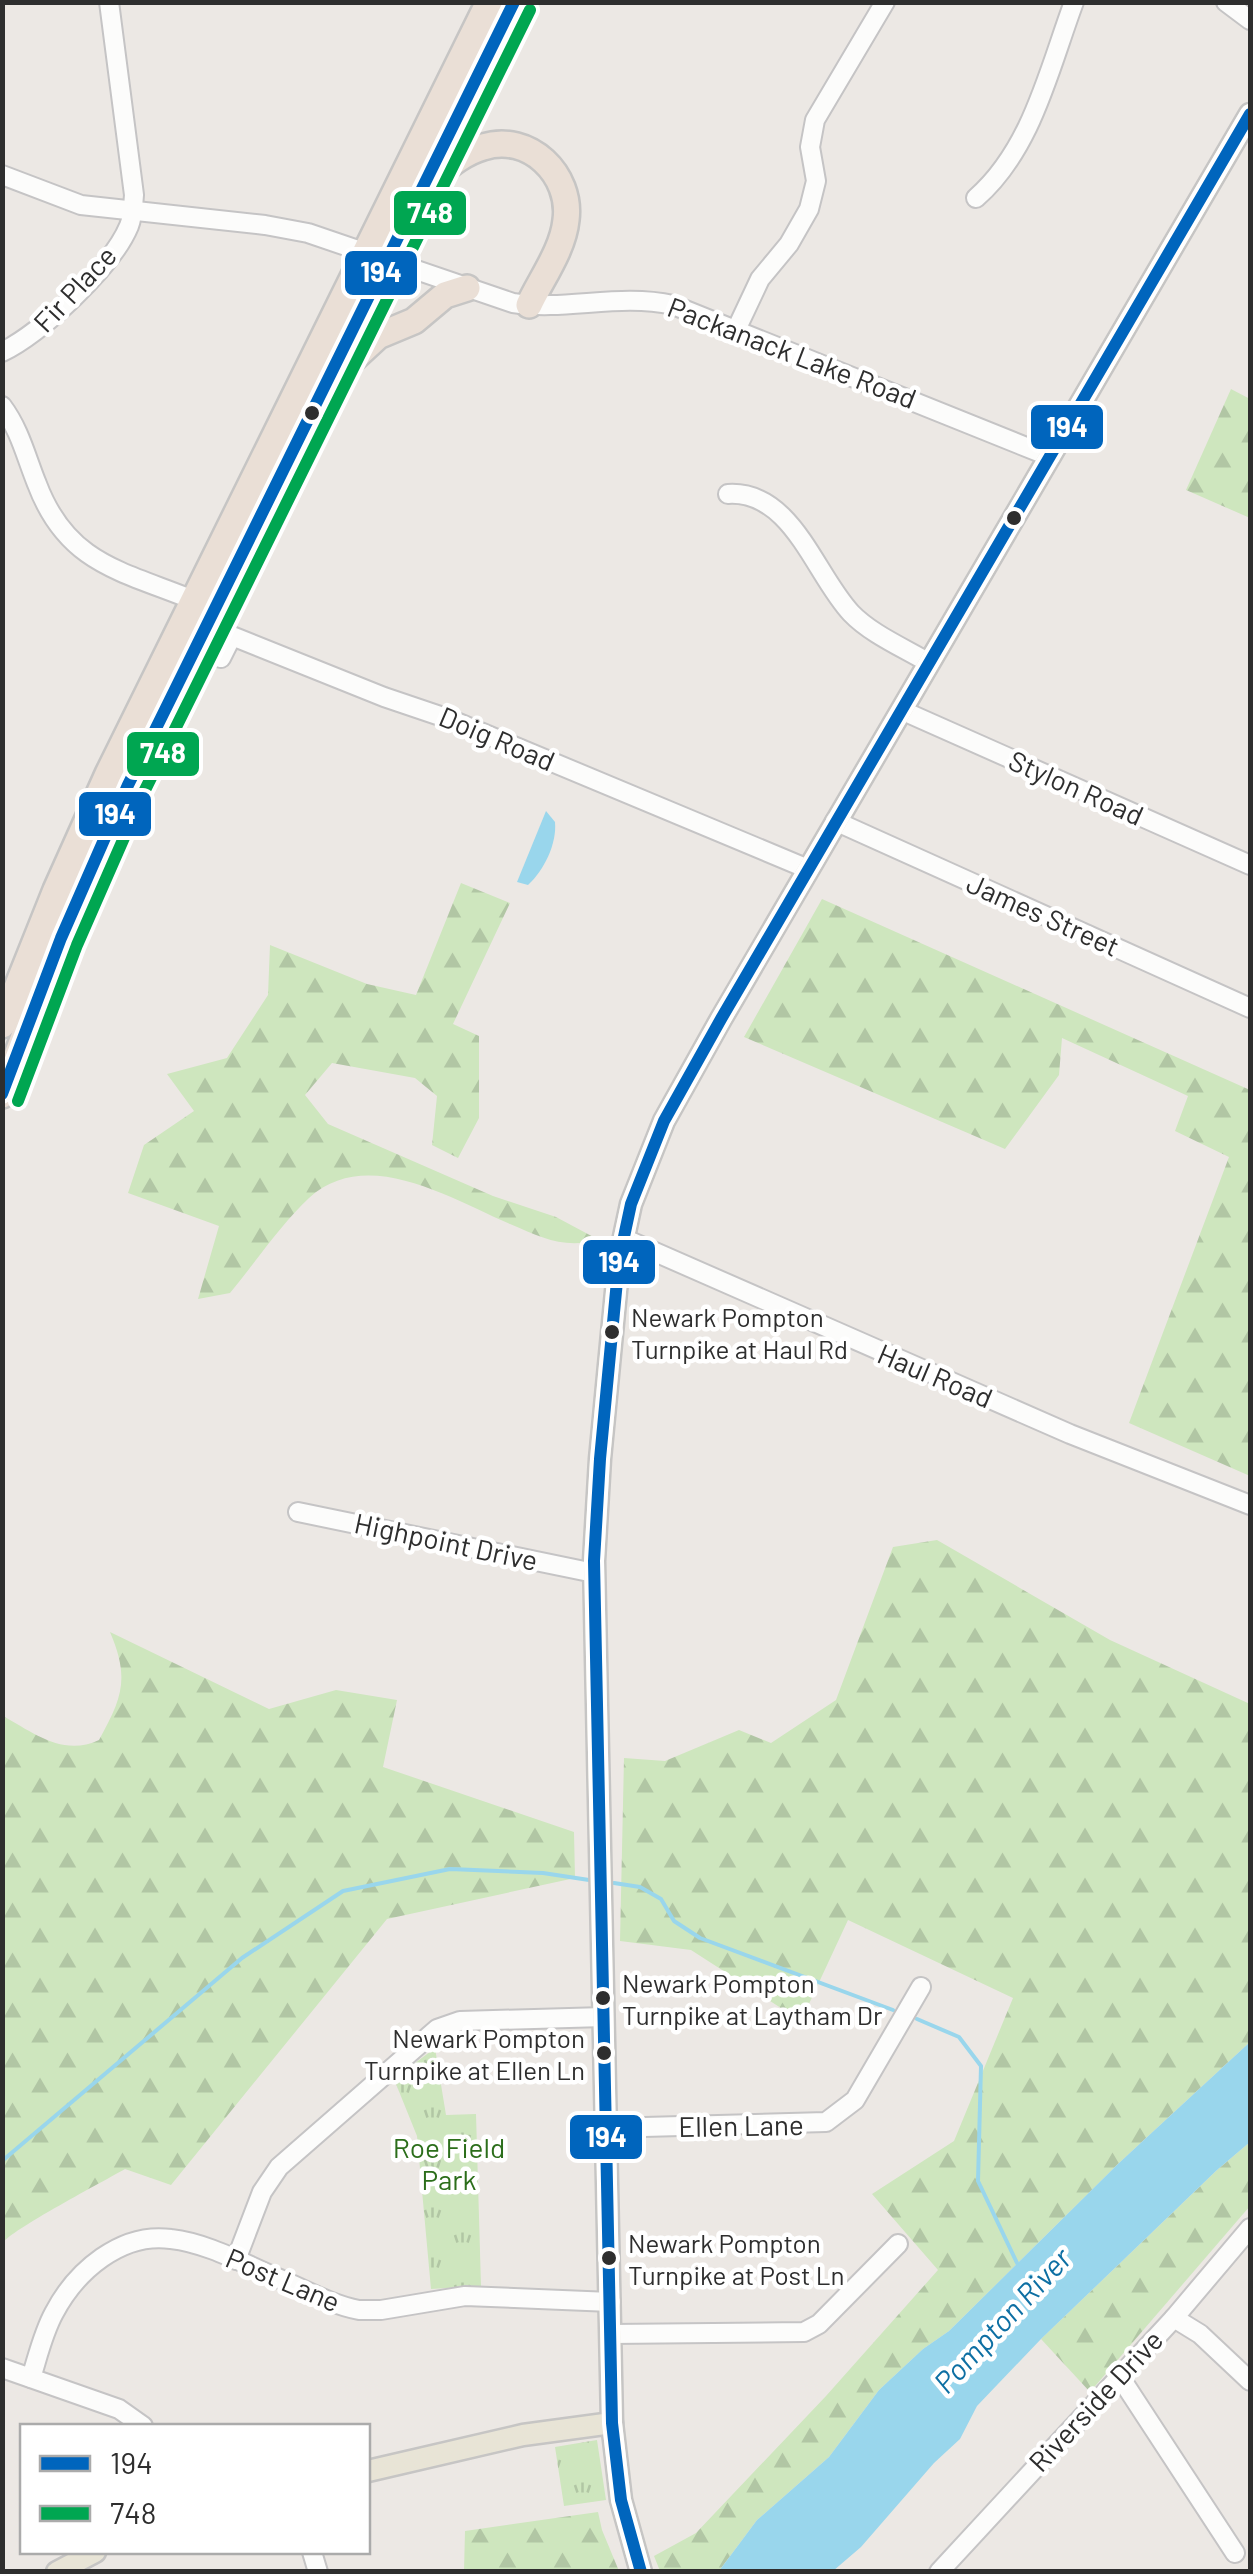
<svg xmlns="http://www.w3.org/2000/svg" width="1253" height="2574" font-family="Barlow,sans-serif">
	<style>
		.grass { fill: url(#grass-tufts) }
		.forest { fill: url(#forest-firs) }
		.water { fill: #99d6ec }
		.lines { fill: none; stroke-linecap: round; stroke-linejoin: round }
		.stream { stroke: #99d6ec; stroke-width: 4 }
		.minor-casing { stroke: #c5c4c5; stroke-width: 22 }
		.major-casing { stroke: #c6c5c4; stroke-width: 25 }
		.highway-casing { stroke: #c6c5c4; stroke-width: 30 }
		.minor { stroke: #fcfcfb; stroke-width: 18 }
		.major { stroke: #e8e4d6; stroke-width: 20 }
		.highway { stroke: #eadfd6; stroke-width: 25 }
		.bus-1-casing { stroke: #fff; stroke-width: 20 }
		.bus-2-casing { stroke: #fff; stroke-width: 20 }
		.bus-1 { stroke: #0065bd; stroke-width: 12 }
		.bus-2 { stroke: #00a651; stroke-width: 12 }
		.bus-dot { fill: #2e2e2e; stroke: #fff; stroke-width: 4 }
		.labels { text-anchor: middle; stroke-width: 9; stroke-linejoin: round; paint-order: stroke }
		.bus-label { font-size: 26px; fill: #2e2e2e; stroke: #fff; text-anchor: start }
		.street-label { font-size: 28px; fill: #2e2e2e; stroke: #fff }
		.park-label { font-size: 28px; fill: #2c6e1b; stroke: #fff }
		.water-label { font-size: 30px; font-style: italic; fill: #0d6fa3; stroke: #fff }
		.line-badge { stroke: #fff; stroke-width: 4 }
		.badge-label { font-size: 28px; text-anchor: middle; font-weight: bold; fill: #fff }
	</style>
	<defs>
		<pattern id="grass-tufts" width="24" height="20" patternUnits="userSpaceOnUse" patternTransform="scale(2.5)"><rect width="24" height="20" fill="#cee6be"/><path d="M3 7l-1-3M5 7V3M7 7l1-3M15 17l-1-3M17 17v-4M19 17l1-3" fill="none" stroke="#b1c6a4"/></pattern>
		<pattern id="forest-firs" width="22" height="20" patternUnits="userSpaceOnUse" patternTransform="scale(2.5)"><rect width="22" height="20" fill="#cee6be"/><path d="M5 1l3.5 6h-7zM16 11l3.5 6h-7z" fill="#b1c6a4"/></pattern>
	</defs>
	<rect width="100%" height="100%" fill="#ece8e4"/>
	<g class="grass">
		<polygon points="435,2048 446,2115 476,2114 481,2286 431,2289 417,2136 394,2079"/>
		<polygon points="597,2440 606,2500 564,2506 555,2447"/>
	</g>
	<g class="forest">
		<polygon points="1231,389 1250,399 1250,518 1186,490"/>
		<path d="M461 883 510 903 453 1024 479 1036V1118L458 1158 432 1145 437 1096 415 1078 332 1063 305 1095 328 1124 493 1196 556 1217 599 1240C563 1249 543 1238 510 1224 451 1199 367 1145 309 1198 281 1224 255 1263 230 1293L198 1299 219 1226 128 1193 144 1145 194 1111 167 1074 227 1058 268 995 270 945 367 984 416 995Z"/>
		<polygon points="822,899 1250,1090 1250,1476 1129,1423 1229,1157 1175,1131 1188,1096 1062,1038 1059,1075 1005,1149 744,1037"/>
		<polygon points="937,1540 1110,1640 1250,1704 1250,2042 1119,2163 949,2331 923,2349 879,2390 829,2457 757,2520 719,2571 660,2571 654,2556 696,2533 826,2396 938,2270 872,2194 954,2141 1013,1998 848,1920 801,2021 691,1950 620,1941 624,1758 665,1761 739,1730 771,1743 836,1700 893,1547"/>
		<path d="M110 1632 269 1709 336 1690 397 1700 383 1767 574 1832 575 1878 387 1919 171 2185 125 2169C106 2180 9 2231 3 2243V1716C34 1733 63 1757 99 1740 122 1698 130 1679 110 1632Z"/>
		<polygon points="1250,2142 1250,2206 1090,2392 1041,2339 1217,2170"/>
		<polygon points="598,2512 602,2530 619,2571 464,2571 465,2531"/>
	</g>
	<g class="water">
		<path d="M546 811 555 822C557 844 544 870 528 885L517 882Z"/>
		<polygon points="1250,2042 1250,2142 1217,2170 1041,2339 977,2406 960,2439 934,2463 861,2547 833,2571 719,2571 757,2520 829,2457 879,2390 923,2349 949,2331 1119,2163"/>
	</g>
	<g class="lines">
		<g class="stream">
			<polyline points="614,1883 640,1887 661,1899 674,1921 700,1938 893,2010"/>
			<polyline points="917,2019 959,2037 981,2066 978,2181 1017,2263"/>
			<polyline points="2,2161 242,1958 343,1891 450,1869 543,1873 589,1880"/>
		</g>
		<g class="minor-casing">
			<g id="minor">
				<polyline points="1226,2 1250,20"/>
				<path d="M2 175 81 205 265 225 308 233 513 303C567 311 619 293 673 305L1051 457"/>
				<path d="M976 198C1032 149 1049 69 1074 2"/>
				<polyline points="736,330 760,279 789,244 809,209 816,181 810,147 815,120 885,2"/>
				<path d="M2 352C41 333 112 267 129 226 133 216 133 206 134 195L109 2"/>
				<path d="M2 406C20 430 26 457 37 484 67 564 122 571 193 600"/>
				<path d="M728 494C792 490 815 575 851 613 871 634 904 648 929 663"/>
				<polyline points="195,648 221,658 232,636 384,697 449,719 808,869"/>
				<polyline points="901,710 1250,865"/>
				<polyline points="835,821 1250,1008"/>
				<polyline points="623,1238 1070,1434 1250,1505"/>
				<polyline points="298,1512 594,1573"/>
				<polyline points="607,2128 826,2122 855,2100 921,1987"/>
				<polyline points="236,2260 262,2192 279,2167 437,2029 460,2021 604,2017"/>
				<polyline points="1174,2318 1200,2334 1250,2381"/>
				<polyline points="611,2334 804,2332 819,2324 898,2244"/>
				<polyline points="2,2368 119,2409 143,2426"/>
				<polyline points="1120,2377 1235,2553"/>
				<path d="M31 2378C38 2356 43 2333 54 2313 76 2271 121 2232 171 2239 208 2243 246 2265 280 2279 305 2290 332 2305 359 2310H381L465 2296 611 2302"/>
				<polyline points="312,2552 318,2572"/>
				<polyline points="939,2572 1174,2318 1250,2228"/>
			</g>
		</g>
		<g class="major-casing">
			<g id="major">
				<polyline points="368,2471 523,2435 612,2423"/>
				<polyline points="57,2572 95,2552"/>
				<polyline points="641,2572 621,2500 612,2423 594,1561 600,1459 619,1260 631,1204 664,1121 721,1019 1250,114"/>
			</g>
		</g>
		<g class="highway-casing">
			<g id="highway">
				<path d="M431 180C447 167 462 153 483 147 529 132 572 175 566 220 563 250 541 279 529 305"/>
				<polyline points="339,372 378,336 414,321 445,295 467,288"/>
				<polyline points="2,1025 56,890 108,774 489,2"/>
				<polyline points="2,1095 61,938 128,785 514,2"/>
			</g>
		</g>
		<use href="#minor" class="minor"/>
		<use href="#major" class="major"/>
		<use href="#highway" class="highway"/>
		<g class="bus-1-casing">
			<g id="bus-1">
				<polyline points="2,1094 61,938 128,785 514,2"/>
				<polyline points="641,2572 621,2500 612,2423 594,1561 600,1459 619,1260 631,1204 664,1121 721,1019 1250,114"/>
			</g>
		</g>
		<g class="bus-2-casing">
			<polyline id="bus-2" points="18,1101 77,945 144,792 530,10"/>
		</g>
		<use href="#bus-1" class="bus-1"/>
		<use href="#bus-2" class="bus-2"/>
	</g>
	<g class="bus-dot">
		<circle cx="312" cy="413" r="9"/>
		<circle cx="1014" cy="518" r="9"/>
		<circle cx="612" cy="1332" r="9"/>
		<circle cx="603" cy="1998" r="9"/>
		<circle cx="604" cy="2053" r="9"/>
		<circle cx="609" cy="2258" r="9"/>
	</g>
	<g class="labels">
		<g class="bus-label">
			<text x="631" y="1327">Newark Pompton<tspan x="631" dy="32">Turnpike at Haul Rd</tspan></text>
			<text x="622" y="1993">Newark Pompton<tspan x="622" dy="32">Turnpike at Laytham Dr</tspan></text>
			<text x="585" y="2048" text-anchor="end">Newark Pompton<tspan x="585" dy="32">Turnpike at Ellen Ln</tspan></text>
			<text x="628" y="2253">Newark Pompton<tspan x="628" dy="32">Turnpike at Post Ln</tspan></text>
		</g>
		<g class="street-label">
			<text transform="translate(75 289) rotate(-47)" y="10">Fir Place</text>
			<text transform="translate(792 353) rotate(21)" y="10">Packanack Lake Road</text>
			<text transform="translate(497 739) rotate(23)" y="10">Doig Road</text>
			<text transform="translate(1076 788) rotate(24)" y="10">Stylon Road</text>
			<text transform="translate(1043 915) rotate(24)" y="10">James Street</text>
			<text transform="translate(935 1376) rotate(23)" y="10">Haul Road</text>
			<text transform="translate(446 1542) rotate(12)" y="10">Highpoint Drive</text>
			<text transform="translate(741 2126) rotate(-1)" y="10">Ellen Lane</text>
			<text transform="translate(283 2280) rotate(23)" y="10">Post Lane</text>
			<text transform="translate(1096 2401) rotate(-47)" y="10">Riverside Drive</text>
		</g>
		<g class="park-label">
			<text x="449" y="2158">Roe Field<tspan x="449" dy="32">Park</tspan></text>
		</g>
		<g class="water-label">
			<text transform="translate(1003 2321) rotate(-47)" y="10">Pompton River</text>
		</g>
	</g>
	<g class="line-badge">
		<rect x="392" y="189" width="76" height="48" rx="10" fill="#00a651"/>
		<rect x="343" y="249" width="76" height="48" rx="10" fill="#0065bd"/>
		<rect x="1029" y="403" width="76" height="48" rx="10" fill="#0065bd"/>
		<rect x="125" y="730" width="76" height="48" rx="10" fill="#00a651"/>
		<rect x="77" y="790" width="76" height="48" rx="10" fill="#0065bd"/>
		<rect x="581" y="1238" width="76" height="48" rx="10" fill="#0065bd"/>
		<rect x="568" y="2113" width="76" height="48" rx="10" fill="#0065bd"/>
	</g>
	<g class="badge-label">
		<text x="430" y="223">748</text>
		<text x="381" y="282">194</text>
		<text x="1067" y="437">194</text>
		<text x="163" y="763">748</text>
		<text x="115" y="824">194</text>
		<text x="619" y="1272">194</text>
		<text x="606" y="2147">194</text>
	</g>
	<rect width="1253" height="2574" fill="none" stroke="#2e2e2e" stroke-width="10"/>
	<rect x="20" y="2424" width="350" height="130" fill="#ffffff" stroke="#ababab" stroke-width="2.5"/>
	<rect x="40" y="2456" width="50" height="15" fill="#0065bd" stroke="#ababab" stroke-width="2.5"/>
	<text x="110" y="2474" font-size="30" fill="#2e2e2e">194</text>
	<rect x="40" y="2506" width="50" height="15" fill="#00a651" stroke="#ababab" stroke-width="2.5"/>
	<text x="110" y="2524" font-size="30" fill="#2e2e2e">748</text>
</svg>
